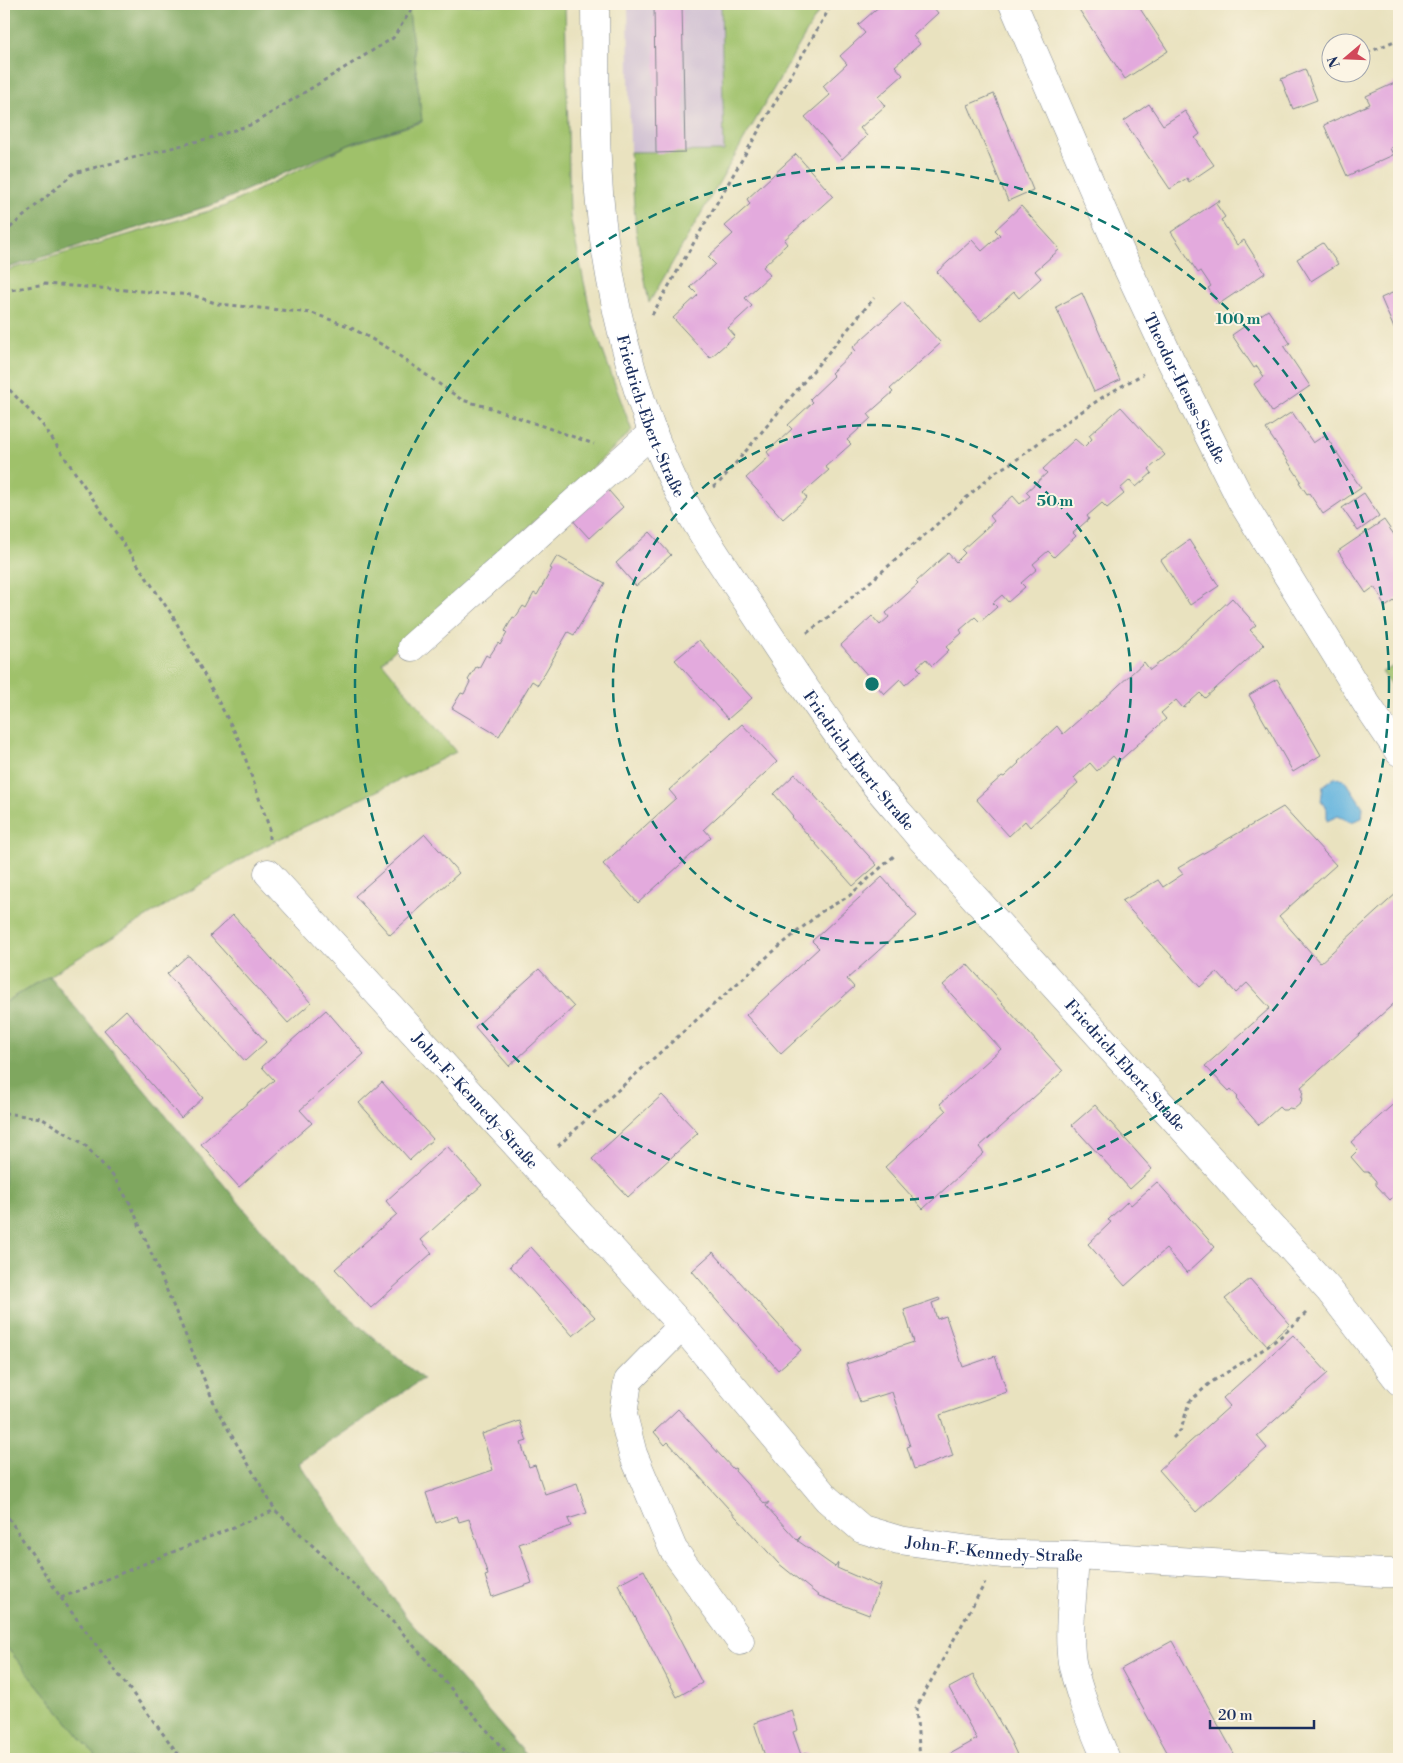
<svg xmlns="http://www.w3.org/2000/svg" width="1403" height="1763" font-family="'Libre Bodoni',serif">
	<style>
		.industrial { fill: #cebed2 }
		.green { fill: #9fc16a; stroke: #5d7864 }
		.forest { fill: #7fa75e; stroke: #4d6b5e }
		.water { fill: #63b4de; stroke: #3f729e }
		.building { fill: #e3aadd }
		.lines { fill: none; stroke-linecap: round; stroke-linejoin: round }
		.minor-casing { stroke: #82888e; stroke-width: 29 }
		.path { stroke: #82888e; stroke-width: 3; stroke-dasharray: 4 4; stroke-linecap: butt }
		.minor { stroke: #fff; stroke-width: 28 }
		.ring { fill: none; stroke: #0f766e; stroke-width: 2.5; stroke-dasharray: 9 6 }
		.labels { text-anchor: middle; stroke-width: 4; stroke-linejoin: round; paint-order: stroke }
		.street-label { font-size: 16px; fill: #1b2f5e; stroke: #fcf5e5 }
		.centre { fill: #0f766e; stroke: #fcf5e5; stroke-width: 2.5 }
		.ring-label { font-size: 15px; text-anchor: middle; font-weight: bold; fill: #0f766e; stroke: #fcf5e5; stroke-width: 4; stroke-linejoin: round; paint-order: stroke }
	</style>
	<rect width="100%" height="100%" fill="#fcf5e5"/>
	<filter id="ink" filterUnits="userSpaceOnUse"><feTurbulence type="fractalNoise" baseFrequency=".02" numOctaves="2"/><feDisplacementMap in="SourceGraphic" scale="10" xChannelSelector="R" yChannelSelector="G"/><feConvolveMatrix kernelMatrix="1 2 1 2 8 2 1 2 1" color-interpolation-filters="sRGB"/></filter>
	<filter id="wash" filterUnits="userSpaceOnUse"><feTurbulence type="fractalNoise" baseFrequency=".0096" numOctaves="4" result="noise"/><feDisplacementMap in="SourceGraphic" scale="20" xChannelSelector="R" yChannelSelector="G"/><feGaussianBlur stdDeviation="1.12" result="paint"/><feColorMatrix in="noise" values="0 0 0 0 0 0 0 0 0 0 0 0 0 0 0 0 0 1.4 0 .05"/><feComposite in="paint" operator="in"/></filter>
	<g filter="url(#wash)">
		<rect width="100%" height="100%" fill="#e9e2bf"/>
		<polygon class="industrial" points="628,4 721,4 724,151 630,152"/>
		<g class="green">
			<polygon points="408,4 565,4 570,216 593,324 632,431 382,662 456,752 257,850 4,1003 4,271 223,207 349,145 422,122"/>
			<polygon points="721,4 823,4 649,303 636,231 630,152 724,151"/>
			<polygon points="1399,664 1399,696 1382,672"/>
			<polygon points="4,1644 98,1759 4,1759"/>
		</g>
		<g class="forest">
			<polygon points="4,4 408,4 422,121 355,142 215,204 4,269"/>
			<polygon points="49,976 302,1278 423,1379 299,1463 407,1618 530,1759 98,1759 4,1644 4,1003"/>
		</g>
		<polygon class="water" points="1335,777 1346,781 1363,807 1362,818 1351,822 1338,816 1327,821 1327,810 1321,801 1323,786"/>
		<g id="blocks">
			<g class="building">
				<polygon points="654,4 682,4 685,152 656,153"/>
				<polygon points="882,4 939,4 934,8 938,13 913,36 920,44 895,66 903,75 878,97 885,106 860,128 867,136 842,159 805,117 830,95 823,86 847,64 840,56 865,33 858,25"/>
				<polygon points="1084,4 1137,4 1168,51 1125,79 1078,8"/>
				<polygon points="1305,69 1317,100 1293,109 1281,79"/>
				<polygon points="1399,81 1399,144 1390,148 1393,155 1347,176 1324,125 1370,104 1366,96"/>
				<polygon points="994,94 1033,190 1008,201 968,105"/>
				<polygon points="1149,104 1163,125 1185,111 1200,134 1195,138 1214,165 1189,182 1187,178 1170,189 1124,121"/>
				<polygon points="796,154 833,196 784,240 787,244 763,267 770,275 745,298 752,306 728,328 735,336 710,358 673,318 698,295 690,287 715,264 708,257 733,234 725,226 750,204 747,199"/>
				<polygon points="1219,200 1220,202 1216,204 1225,217 1221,220 1237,245 1244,240 1265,273 1219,304 1208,288 1211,286 1201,271 1198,273 1171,232"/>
				<polygon points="1021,206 1060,249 1035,271 1041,278 1019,298 1014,292 981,321 937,272 972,240 982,251 1000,235 995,230"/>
				<polygon points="1323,243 1338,264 1311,281 1297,259"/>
				<polygon points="1399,290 1399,340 1381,298"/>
				<polygon points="1082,293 1120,380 1094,392 1056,307"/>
				<polygon points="903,302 941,343 890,389 893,392 868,414 871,418 847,440 851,444 825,467 829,470 803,493 807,498 783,519 746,478 770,456 767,452 792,429 788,425 813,402 810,399 834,376 831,373 855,350 853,347"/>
				<polygon points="1268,310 1290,343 1284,347 1310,386 1272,412 1254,384 1264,377 1257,366 1254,368 1232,335"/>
				<polygon points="1121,407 1165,455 1149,469 1152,473 1136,487 1130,480 1120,489 1124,494 1107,508 1102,503 1087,516 1089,519 1073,533 1076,536 1054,557 1048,551 1033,564 1037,569 1021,583 1025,587 1008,602 1002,595 993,603 997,607 980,622 975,617 960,630 962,633 946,647 949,650 932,666 926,659 917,667 921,671 905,685 900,679 884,694 841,645 872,616 880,625 889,617 886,613 918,584 916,582 948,553 956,562 965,553 962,550 994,521 990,516 1013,496 1020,504 1030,496 1026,492 1047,473 1043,469 1075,439 1084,447 1092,439 1089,435"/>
				<polygon points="1292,412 1313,443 1325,435 1361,488 1323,514 1309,493 1307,494 1299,482 1301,481 1266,429"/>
				<polygon points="602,483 623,507 589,538 568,515"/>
				<polygon points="1364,493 1379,516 1358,531 1342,508"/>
				<polygon points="1384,520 1399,542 1399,598 1385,607 1381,600 1383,599 1374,587 1366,593 1338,551"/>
				<polygon points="650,532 671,555 636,586 616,563"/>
				<polygon points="1189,540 1219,586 1190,605 1161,560"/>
				<polygon points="557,556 605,583 574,635 568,632 538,685 532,681 499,736 452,708 461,693 464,694 470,682 468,680 476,667 479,668 486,655 489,657 498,643 500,645 507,633 505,631 513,617 515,618 523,606 526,608 534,593 537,595 552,569 550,568"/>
				<polygon points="1232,598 1256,625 1250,630 1264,645 1205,698 1200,693 1183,708 1176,700 1161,713 1166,719 1118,762 1113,756 1097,771 1090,763 1074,778 1078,783 1030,827 1025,821 1009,836 976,799 1002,776 1004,777 1019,763 1018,762 1057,726 1063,734 1089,711 1090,712 1144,662 1150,670 1178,648"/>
				<polygon points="699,640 752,698 728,719 675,660"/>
				<polygon points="1277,679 1321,755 1293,772 1249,695"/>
				<polygon points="742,724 777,762 704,829 711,837 638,903 603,864 676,798 669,790"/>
				<polygon points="795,774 877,865 853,886 792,817 793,816 774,794"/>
				<polygon points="1283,807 1336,865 1279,916 1320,963 1399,891 1399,999 1301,1087 1303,1090 1301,1103 1294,1109 1289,1108 1287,1110 1282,1110 1279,1107 1259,1125 1236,1099 1238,1097 1231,1089 1229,1091 1205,1066 1270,1008 1247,983 1236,993 1217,972 1200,987 1122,901 1158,880 1163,887 1183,874 1178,868"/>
				<polygon points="425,834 459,873 390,935 355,896"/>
				<polygon points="882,877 917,916 847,979 854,987 781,1054 746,1015 819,948 812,941"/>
				<polygon points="233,915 311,1003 288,1023 210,936"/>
				<polygon points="187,956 189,956 266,1042 245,1061 167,974"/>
				<polygon points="967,964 1063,1071 979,1147 984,1153 923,1209 885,1167 946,1111 940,1104 1001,1049 943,985"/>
				<polygon points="539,969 574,1007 509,1066 475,1027"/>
				<polygon points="126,1010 203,1098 181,1118 104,1030"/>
				<polygon points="326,1010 364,1054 300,1110 312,1123 239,1187 201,1144 274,1080 262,1067"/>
				<polygon points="382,1082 433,1139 410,1160 359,1103"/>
				<polygon points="662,1095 698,1133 628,1197 592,1159"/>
				<polygon points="1399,1099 1399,1195 1397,1193 1390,1200 1376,1185 1376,1181 1368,1172 1364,1172 1351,1157 1358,1150 1351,1142"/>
				<polygon points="1095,1105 1152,1169 1130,1189 1072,1125"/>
				<polygon points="447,1146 482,1185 421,1240 432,1253 371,1308 335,1269 397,1214 386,1201"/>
				<polygon points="1157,1182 1215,1247 1187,1273 1166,1249 1125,1286 1088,1244 1111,1222 1108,1220 1128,1201 1131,1205"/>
				<polygon points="531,1247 595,1317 573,1336 510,1266"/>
				<polygon points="713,1252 801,1350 778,1370 692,1271"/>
				<polygon points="1250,1279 1290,1324 1267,1345 1225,1299"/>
				<polygon points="939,1298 940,1300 932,1303 937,1319 946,1316 963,1367 995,1356 1007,1392 940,1415 953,1456 914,1469 907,1447 910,1446 892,1392 860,1402 846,1364 914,1342 904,1310"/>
				<polygon points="1293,1335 1328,1373 1257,1436 1267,1448 1196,1512 1159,1470 1230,1406 1223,1398"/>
				<polygon points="678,1409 733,1469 735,1468 736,1469 735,1471 765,1504 769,1502 766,1506 797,1540 801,1536 798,1541 835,1567 838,1563 837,1568 878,1586 881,1583 869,1615 819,1596 778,1563 668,1442 665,1445 654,1432"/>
				<polygon points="520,1421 527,1441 521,1443 529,1467 535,1465 545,1494 577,1483 587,1513 568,1519 571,1526 519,1544 532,1583 492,1597 485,1576 488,1575 469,1519 459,1522 457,1516 436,1523 426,1493 493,1470 482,1434"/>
				<polygon points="644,1570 702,1683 677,1697 618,1584"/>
				<polygon points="1172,1641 1220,1728 1237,1759 1171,1759 1121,1669"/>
				<polygon points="973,1675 1010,1740 1019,1759 953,1759 950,1754 977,1739 949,1688"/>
				<polygon points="792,1710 798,1730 793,1732 801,1755 807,1753 809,1759 766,1759 754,1723"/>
			</g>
		</g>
	</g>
	<g filter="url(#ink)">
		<use href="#blocks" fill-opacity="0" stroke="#82888e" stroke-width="1"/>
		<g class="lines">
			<g class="minor-casing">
				<g id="minor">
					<path id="s1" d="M595 4C596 82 593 162 604 239 616 320 637 404 672 478 695 526 725 568 754 612 792 670 831 728 873 782 887 800 903 817 918 835L1329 1290 1399 1381"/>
					<path id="s2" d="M1013 4 1126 265 1170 359 1242 502 1366 703 1399 752"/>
					<polyline points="412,647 653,432"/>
					<path id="s3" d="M268 873 682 1326 827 1499 862 1529 899 1540 1001 1554 1075 1555 1384 1573H1399"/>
					<polyline points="682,1326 628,1381 623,1415 633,1454 673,1549 740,1641"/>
					<path d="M1075 1555C1074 1585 1067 1632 1072 1662 1079 1696 1093 1727 1106 1759"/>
				</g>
			</g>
			<g class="path">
				<polyline points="1360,56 1399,39"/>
				<polyline points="4,233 74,173 210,138 253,124 393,38 415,4"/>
				<polyline points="4,291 45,284 192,295 218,304 312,313 348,326 388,348 462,400 491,408 594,444"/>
				<polyline points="652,315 832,4"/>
				<polyline points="4,384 42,424 174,618 239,740 269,827 269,843"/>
				<polyline points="713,487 719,483 874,298"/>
				<polyline points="807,633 836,611 927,533 994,473 1016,460 1062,425 1106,395 1143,374"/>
				<polyline points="4,1113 41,1118 84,1144 113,1176 131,1205 217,1410 275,1510 394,1623 512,1759"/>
				<polyline points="558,1146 617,1091 768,956 821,912 849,896 894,856"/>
				<polyline points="1173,1438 1181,1430 1189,1402 1210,1383 1267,1347 1284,1334 1306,1313"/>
				<polyline points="4,1511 61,1598 182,1759"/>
				<polyline points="61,1598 275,1510"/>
				<polyline points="920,1759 916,1708 985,1583"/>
			</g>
			<use href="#minor" class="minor"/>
		</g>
	</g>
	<g class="ring">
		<circle cx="872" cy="684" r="259"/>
		<circle cx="872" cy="684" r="517"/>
	</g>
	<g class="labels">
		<g class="street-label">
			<text dy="6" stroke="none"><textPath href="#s2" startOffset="421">Theodor-Heuss-Straße</textPath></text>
			<text dy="6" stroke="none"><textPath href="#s1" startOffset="419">Friedrich-Ebert-Straße</textPath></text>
			<text dy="6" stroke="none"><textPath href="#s1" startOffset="824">Friedrich-Ebert-Straße</textPath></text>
			<text dy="6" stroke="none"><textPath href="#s1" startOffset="1229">Friedrich-Ebert-Straße</textPath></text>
			<text dy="6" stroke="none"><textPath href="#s3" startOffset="308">John-F.-Kennedy-Straße</textPath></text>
			<text dy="6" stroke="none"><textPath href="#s3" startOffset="1020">John-F.-Kennedy-Straße</textPath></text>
		</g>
	</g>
	<circle cx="872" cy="684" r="8" class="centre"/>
	<g class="ring-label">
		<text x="1238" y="324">100 m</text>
		<text x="1055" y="506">50 m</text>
	</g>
	<rect width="1403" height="1763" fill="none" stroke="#fcf5e5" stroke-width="20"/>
	<g transform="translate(1346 58) rotate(251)"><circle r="24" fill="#fcf5e5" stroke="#a2a6af"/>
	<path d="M0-4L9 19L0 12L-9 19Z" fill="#d1495b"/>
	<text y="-8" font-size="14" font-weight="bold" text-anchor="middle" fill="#1b2f5e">N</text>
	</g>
	<path d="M1210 1720v8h104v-8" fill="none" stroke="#1b2f5e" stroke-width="2.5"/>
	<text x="1218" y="1720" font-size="15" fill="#1b2f5e" stroke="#fcf5e5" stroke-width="4" paint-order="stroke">20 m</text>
</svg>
